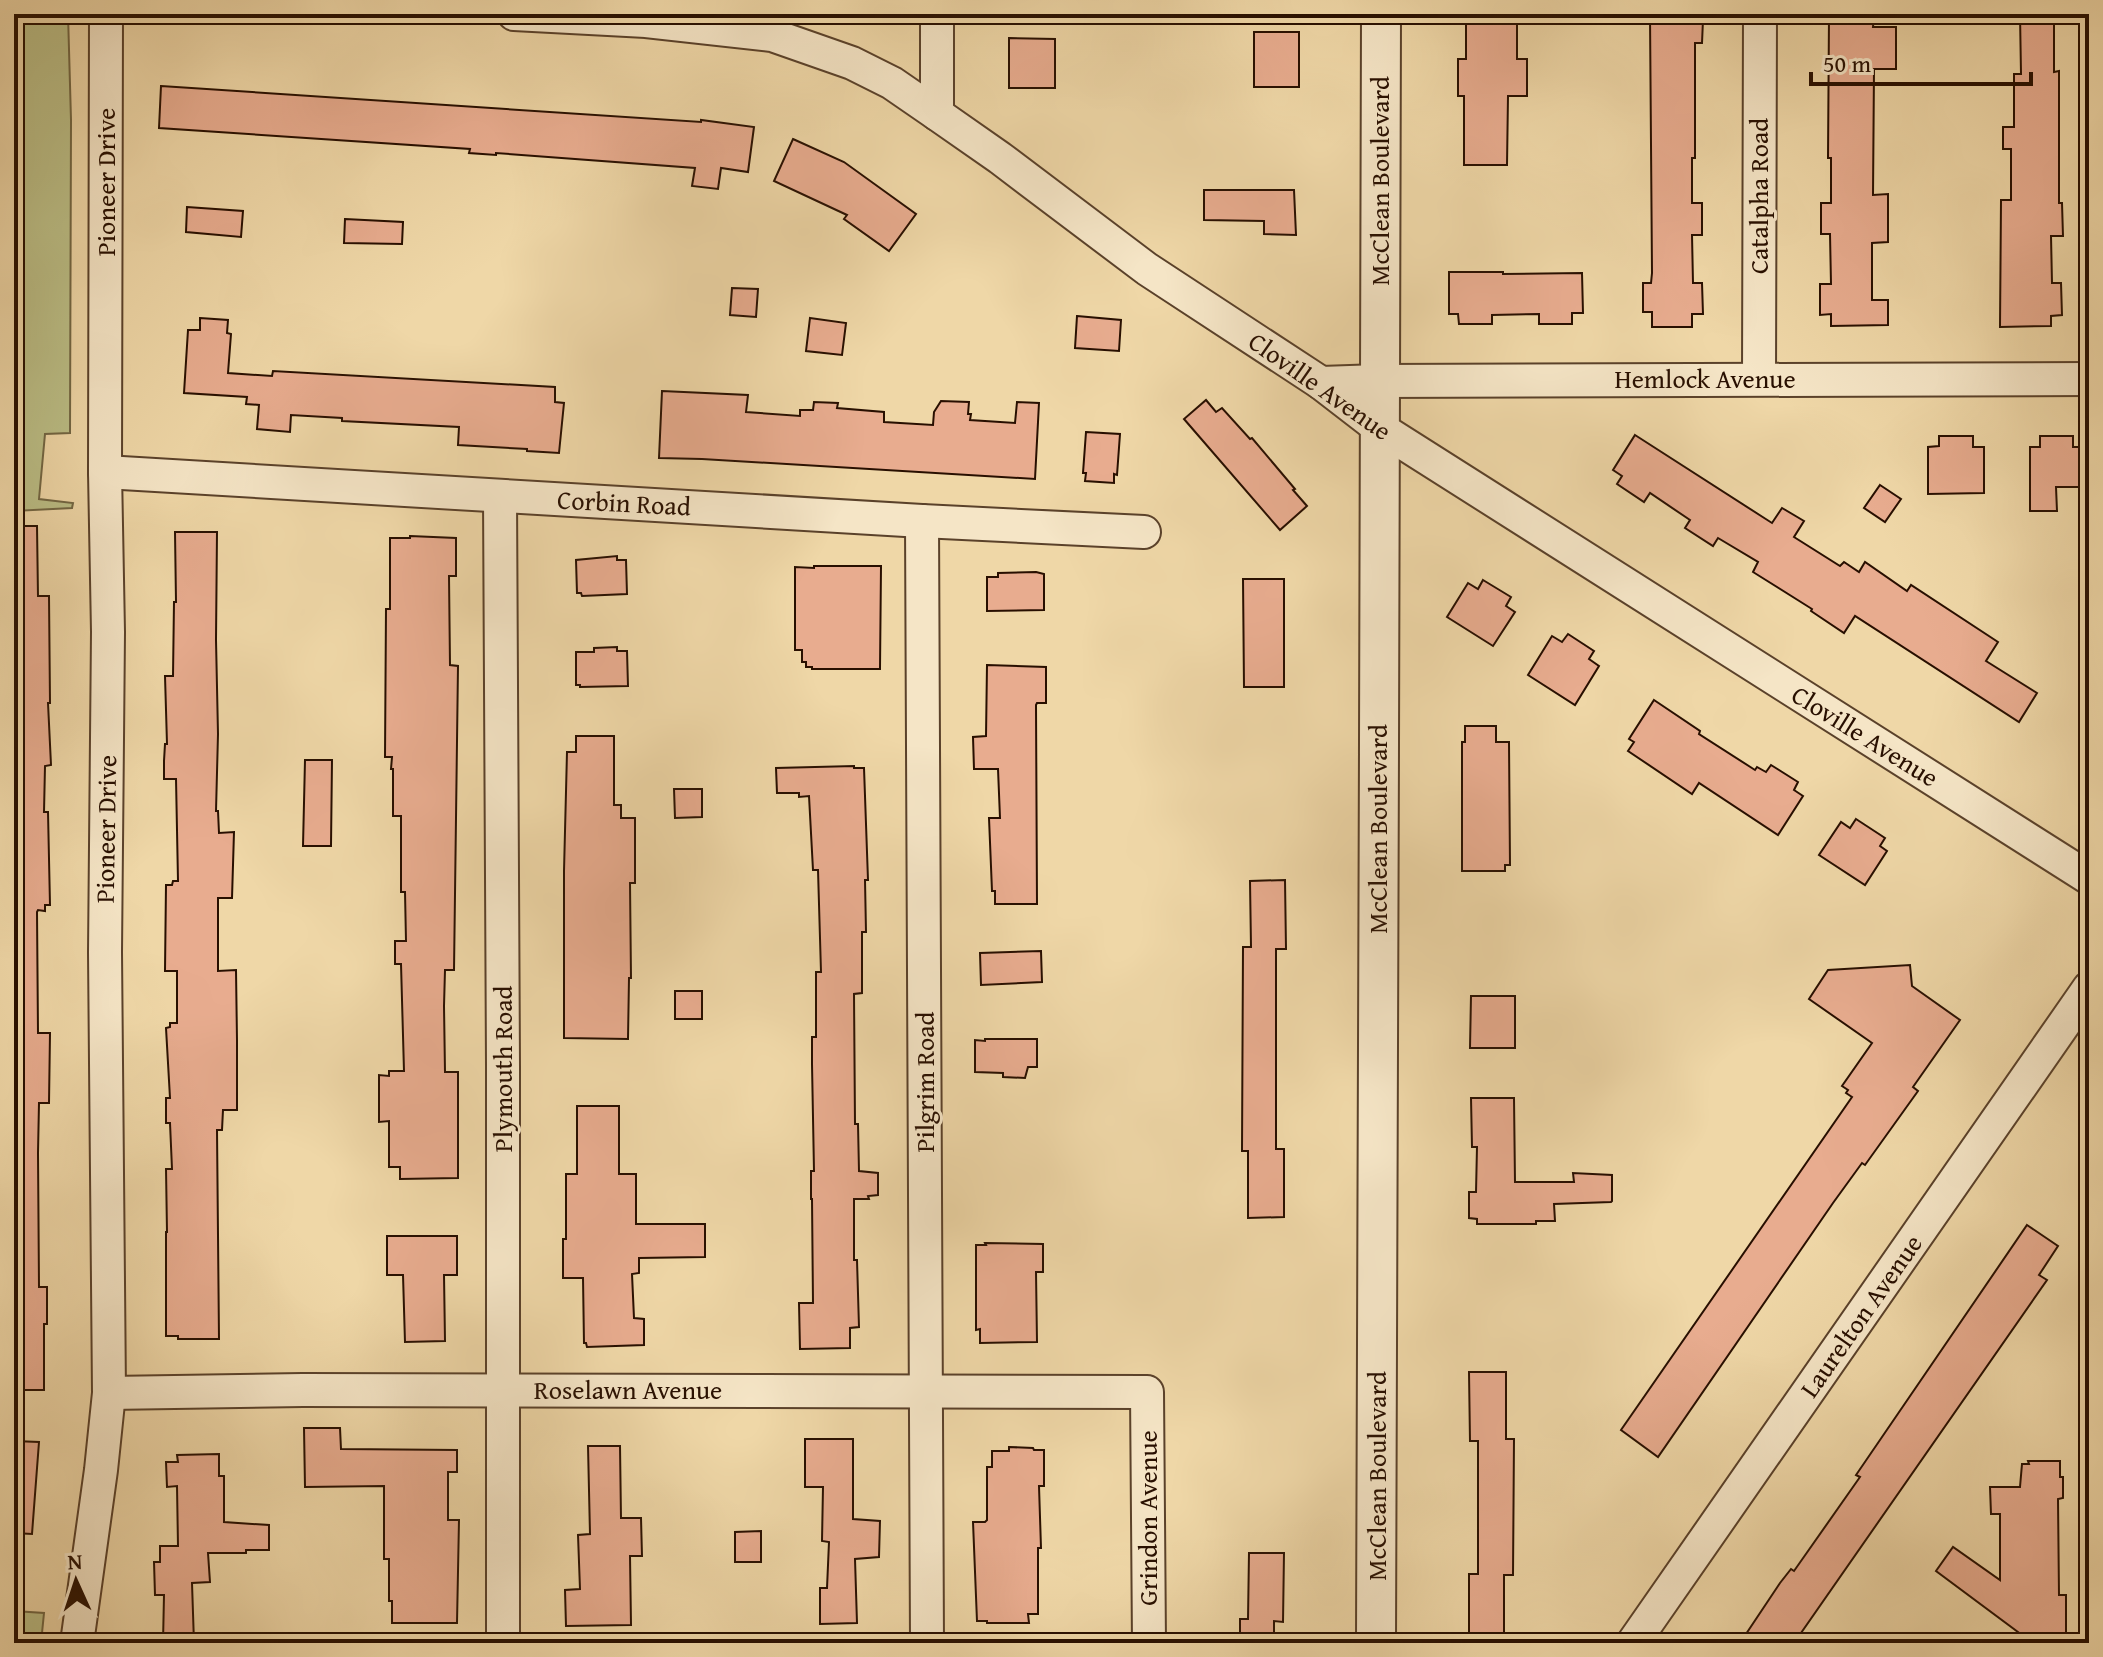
<svg xmlns="http://www.w3.org/2000/svg" width="2103" height="1657" font-family="'Gentium Book Plus',serif">
	<style>
		.green { fill: #bbbe86; stroke: #726643; stroke-width: 2 }
		.building { fill: #e8ac8f; stroke: #280f00; stroke-width: 2 }
		.lines { fill: none; stroke-linecap: round; stroke-linejoin: round }
		.minor-casing { stroke: #5a412a; stroke-width: 36 }
		.tertiary-casing { stroke: #5a412a; stroke-width: 42 }
		.minor { stroke: #f5e5c6; stroke-width: 32 }
		.tertiary { stroke: #f5e5c6; stroke-width: 38 }
		.labels { text-anchor: middle; stroke-width: 6; stroke-linejoin: round; paint-order: stroke }
		.street-label { font-size: 26px; fill: #280f00; stroke: #f5e5c6 }
	</style>
	<rect width="100%" height="100%" fill="#efd7a7"/>
	<filter id="stains"><feTurbulence type="fractalNoise" baseFrequency=".0025" numOctaves="4"/><feColorMatrix values="0 0 0 0 .2 0 0 0 0 .09 0 0 0 0 .02 0 0 0 .5 -.17"/></filter>
	<radialGradient id="worn" r=".72"><stop offset=".6" stop-color="#630" stop-opacity="0"/><stop offset="1" stop-color="#630" stop-opacity=".3"/></radialGradient>
	<g class="green">
		<polygon points="14,14 68,14 71,120 70,433 45,434 39,499 73,503 72,508 14,511"/>
		<polygon points="14,1611 44,1613 41,1643 14,1643"/>
	</g>
	<g class="building">
		<polygon points="1466,14 1517,14 1517,59 1527,59 1527,96 1508,96 1507,165 1464,165 1464,96 1458,96 1458,59 1466,59"/>
		<polygon points="2020,14 2054,14 2054,72 2059,71 2059,203 2062,203 2063,236 2051,236 2052,283 2061,283 2062,315 2051,316 2051,326 2000,327 2001,200 2011,200 2011,149 2003,149 2003,127 2014,127 2014,74 2021,74"/>
		<polygon points="1650,16 1696,16 1696,20 1703,20 1702,43 1695,43 1695,158 1692,158 1692,203 1702,203 1702,235 1692,235 1693,283 1702,283 1703,314 1692,314 1692,327 1652,327 1652,312 1643,312 1643,283 1651,283 1652,273"/>
		<polygon points="1829,16 1874,16 1873,27 1896,27 1896,69 1874,69 1873,195 1888,194 1888,242 1872,243 1872,300 1888,300 1888,325 1831,326 1831,314 1820,315 1820,284 1831,284 1830,234 1821,234 1821,203 1831,203 1831,158 1828,158"/>
		<rect x="1254" y="32" width="45" height="55"/>
		<polygon points="1009,38 1055,39 1055,88 1009,88"/>
		<polygon points="161,86 701,122 701,120 754,127 748,172 721,168 718,189 692,186 695,168 496,153 496,155 469,153 470,149 159,128"/>
		<polygon points="793,139 844,162 916,214 889,251 844,219 847,215 774,181"/>
		<polygon points="1204,190 1294,190 1296,235 1264,234 1264,221 1204,220"/>
		<polygon points="187,207 243,211 241,237 186,232"/>
		<polygon points="345,219 403,222 402,244 344,243"/>
		<polygon points="1449,272 1503,272 1503,274 1582,273 1583,313 1572,313 1572,324 1539,324 1539,314 1492,315 1492,324 1459,324 1458,314 1449,314"/>
		<polygon points="732,288 758,289 756,317 730,315"/>
		<polygon points="1077,316 1121,320 1119,351 1075,348"/>
		<polygon points="200,318 228,320 227,333 231,334 228,373 272,376 273,371 555,387 555,402 564,403 559,453 527,451 527,449 458,445 459,427 342,421 342,418 291,415 290,432 257,429 259,405 246,404 247,397 184,393 188,330 200,330"/>
		<polygon points="810,318 846,323 842,355 806,351"/>
		<polygon points="662,391 748,395 746,412 800,416 800,410 813,410 814,402 838,403 837,408 884,412 884,422 933,425 934,412 941,401 969,402 968,414 971,414 970,420 1015,423 1017,402 1039,403 1035,479 702,459 659,458"/>
		<polygon points="1206,400 1216,412 1222,408 1250,439 1252,438 1295,489 1293,490 1307,506 1280,530 1184,419"/>
		<polygon points="1086,432 1120,434 1117,475 1114,474 1114,483 1085,481 1086,473 1083,473"/>
		<polygon points="1635,435 1772,523 1782,508 1804,521 1794,537 1840,566 1844,562 1859,572 1865,562 1907,591 1911,585 1998,642 1986,661 2037,693 2019,722 1855,616 1844,633 1811,611 1812,609 1753,572 1758,562 1718,538 1713,546 1685,528 1690,520 1650,493 1644,502 1617,484 1622,476 1613,470"/>
		<polygon points="1939,436 1973,436 1973,447 1984,447 1984,493 1928,494 1928,447 1939,446"/>
		<polygon points="2040,436 2073,436 2073,447 2084,447 2084,487 2056,487 2057,511 2030,511 2030,447 2040,447"/>
		<polygon points="1880,485 1901,499 1885,522 1864,508"/>
		<polygon points="14,526 37,526 38,596 49,596 50,703 48,703 51,765 45,766 44,812 48,812 50,905 45,905 45,911 38,910 37,912 38,1033 50,1033 49,1103 39,1103 38,1153 39,1287 47,1287 47,1324 44,1324 44,1390 14,1390"/>
		<polygon points="175,532 217,532 216,640 218,734 216,811 218,811 219,833 234,832 232,898 218,898 218,971 236,970 237,1040 237,1110 223,1110 222,1130 217,1130 219,1339 178,1339 178,1336 166,1336 166,1232 167,1232 166,1169 172,1169 170,1123 166,1123 166,1098 170,1098 166,1028 170,1027 170,1023 177,1023 177,971 165,971 166,885 172,885 173,881 178,881 176,779 164,779 164,761 165,744 167,744 165,676 173,676 174,602 176,602"/>
		<polygon points="410,536 456,538 456,576 449,576 450,665 458,666 454,970 445,970 444,1006 445,1072 458,1072 458,1178 400,1179 400,1167 389,1167 389,1121 379,1122 379,1075 389,1076 389,1071 404,1071 401,964 395,964 395,941 406,941 405,892 401,892 401,816 393,816 393,769 391,769 392,757 385,757 386,609 390,609 390,538 410,538"/>
		<polygon points="617,556 617,560 626,560 627,594 582,596 581,593 577,593 576,560"/>
		<polygon points="814,566 881,566 880,669 812,669 812,667 806,667 806,662 802,662 802,650 795,650 795,567 814,568"/>
		<polygon points="1036,572 1044,574 1044,610 987,611 987,577 998,577 998,573"/>
		<polygon points="1243,579 1284,579 1284,687 1244,687"/>
		<polygon points="1483,580 1511,597 1506,606 1515,612 1493,646 1447,617 1468,583 1478,589"/>
		<polygon points="1568,634 1594,651 1589,659 1599,666 1575,705 1528,675 1552,636 1562,642"/>
		<polygon points="617,647 617,651 627,651 628,686 580,687 580,685 576,685 576,652 594,652 594,648"/>
		<polygon points="987,665 1046,667 1046,703 1037,703 1036,705 1037,904 995,904 995,891 992,891 989,818 1000,818 998,769 974,769 973,737 986,736"/>
		<polygon points="1654,700 1700,731 1699,734 1755,770 1757,767 1766,772 1771,765 1798,782 1794,790 1803,796 1778,835 1699,783 1692,794 1628,751 1634,742 1629,739"/>
		<polygon points="1465,726 1496,726 1496,742 1509,742 1510,865 1505,865 1505,871 1462,871 1462,742 1465,742"/>
		<polygon points="576,736 614,736 614,805 621,805 621,818 635,818 635,883 630,883 631,978 629,978 628,1039 564,1038 564,871 567,752 576,752"/>
		<polygon points="305,760 332,760 331,846 303,846"/>
		<polygon points="854,766 854,768 864,768 868,880 865,880 866,932 862,932 862,993 854,994 855,1124 858,1124 859,1171 878,1173 878,1195 868,1196 869,1199 854,1199 854,1260 857,1260 859,1327 850,1328 850,1348 800,1349 799,1303 813,1303 812,1199 811,1199 811,1171 814,1171 812,1064 812,1037 816,1037 816,972 821,972 818,870 813,870 809,796 799,797 799,793 777,793 776,768"/>
		<polygon points="674,789 702,789 702,817 675,818"/>
		<polygon points="1856,819 1885,838 1880,846 1887,851 1865,885 1819,855 1841,822 1850,828"/>
		<polygon points="1285,880 1286,949 1276,949 1276,1149 1284,1149 1284,1217 1248,1218 1248,1151 1242,1151 1243,947 1251,947 1250,881"/>
		<polygon points="1041,951 1042,982 981,985 980,953"/>
		<polygon points="1910,965 1912,986 1960,1020 1913,1087 1918,1091 1865,1165 1862,1163 1833,1203 1658,1457 1621,1430 1852,1097 1846,1093 1848,1090 1842,1086 1872,1043 1809,999 1828,970"/>
		<rect x="675" y="991" width="27" height="28"/>
		<polygon points="1471,996 1515,996 1515,1048 1470,1048"/>
		<polygon points="985,1039 1037,1039 1037,1067 1028,1067 1025,1078 1003,1077 1003,1073 975,1072 975,1040 985,1041"/>
		<polygon points="1471,1098 1514,1098 1515,1182 1574,1182 1573,1173 1612,1175 1612,1201 1611,1202 1554,1204 1555,1221 1536,1221 1536,1224 1477,1224 1477,1219 1469,1218 1469,1192 1476,1192 1477,1147 1472,1147"/>
		<polygon points="577,1106 619,1106 619,1174 636,1174 636,1224 705,1224 705,1257 639,1258 639,1273 632,1274 634,1318 644,1319 644,1345 587,1347 586,1343 584,1343 583,1278 563,1278 563,1239 566,1239 566,1174 577,1174"/>
		<polygon points="2027,1225 2058,1246 2039,1275 2047,1280 1794,1643 1740,1643 1780,1583 1791,1569 1794,1571 1860,1477 1856,1475"/>
		<polygon points="387,1236 457,1236 457,1275 444,1275 445,1341 405,1342 403,1275 387,1275"/>
		<polygon points="985,1243 1043,1244 1043,1272 1036,1272 1037,1342 980,1343 980,1329 976,1330 976,1245 986,1245"/>
		<polygon points="1469,1372 1506,1372 1506,1439 1514,1439 1513,1575 1504,1575 1504,1643 1469,1643 1469,1574 1478,1574 1478,1441 1470,1441"/>
		<polygon points="304,1428 340,1428 341,1449 457,1450 457,1472 448,1472 448,1520 459,1520 457,1623 392,1623 392,1601 389,1601 389,1559 384,1559 384,1486 305,1487"/>
		<polygon points="805,1439 853,1439 853,1519 880,1521 879,1557 855,1559 857,1623 820,1624 820,1588 827,1588 829,1542 822,1541 823,1487 805,1487"/>
		<polygon points="14,1441 39,1442 32,1534 14,1533"/>
		<polygon points="588,1446 620,1446 621,1518 641,1518 642,1556 630,1556 631,1625 566,1626 565,1590 580,1589 578,1535 590,1534"/>
		<polygon points="1009,1447 1033,1448 1034,1450 1044,1450 1044,1486 1039,1486 1041,1548 1038,1548 1038,1614 1028,1614 1029,1623 987,1623 987,1621 977,1621 973,1522 985,1522 987,1520 987,1467 992,1467 992,1451 1009,1451"/>
		<polygon points="219,1454 219,1476 224,1476 224,1522 269,1525 269,1550 246,1550 246,1553 208,1553 210,1582 192,1583 194,1643 163,1643 164,1595 155,1595 154,1562 160,1562 160,1546 178,1546 177,1486 167,1487 166,1462 178,1462 177,1455"/>
		<polygon points="2028,1461 2060,1461 2060,1477 2063,1477 2063,1498 2058,1499 2059,1595 2066,1595 2066,1634 2022,1635 1936,1571 1953,1547 2000,1580 2000,1514 1991,1514 1990,1487 2020,1487 2022,1464 2029,1464"/>
		<polygon points="761,1531 761,1562 735,1562 735,1532"/>
		<polygon points="1249,1553 1284,1553 1283,1622 1274,1621 1274,1643 1240,1643 1240,1619 1248,1619"/>
	</g>
	<g class="lines">
		<g class="minor-casing">
			<g id="minor">
				<polyline points="514,14 646,21 772,35 852,63 892,83 937,114 1000,158 1147,269 1321,383 1378,427 2089,878"/>
				<polyline points="937,114 937,14"/>
				<polyline points="1759,379 1760,14"/>
				<polyline points="1321,383 1379,381 2089,379"/>
				<polyline points="105,472 922,521 1144,532"/>
				<polyline points="500,496 503,1066 503,1643"/>
				<polyline points="922,521 927,1643"/>
				<polyline points="109,1393 303,1390 1147,1392 1149,1643"/>
				<polyline points="77,1643 101,1470 109,1393 105,952 108,632 105,472 106,14"/>
				<polyline points="1633,1643 2089,988"/>
			</g>
		</g>
		<g class="tertiary-casing">
			<path id="tertiary" d="M1376 1643C1380 1100 1378 557 1381 14"/>
		</g>
		<use href="#minor" class="minor"/>
		<use href="#tertiary" class="tertiary"/>
	</g>
	<g class="labels">
		<g class="street-label">
			<text transform="translate(1380 181) rotate(-90)" y="9">McClean Boulevard</text>
			<text transform="translate(106 182) rotate(-90)" y="9">Pioneer Drive</text>
			<text transform="translate(1759 196) rotate(-90)" y="9">Catalpha Road</text>
			<text x="1705" y="388">Hemlock Avenue</text>
			<text transform="translate(1320 386) rotate(35)" y="9">Cloville Avenue</text>
			<text transform="translate(624 503) rotate(3)" y="9">Corbin Road</text>
			<text transform="translate(1865 736) rotate(32)" y="9">Cloville Avenue</text>
			<text transform="translate(106 829) rotate(-89)" y="9">Pioneer Drive</text>
			<text transform="translate(1378 829) rotate(-90)" y="9">McClean Boulevard</text>
			<text transform="translate(503 1069) rotate(-90)" y="9">Plymouth Road</text>
			<text transform="translate(925 1082) rotate(-90)" y="9">Pilgrim Road</text>
			<text transform="translate(1861 1316) rotate(-55)" y="9">Laurelton Avenue</text>
			<text x="628" y="1399">Roselawn Avenue</text>
			<text transform="translate(1377 1476) rotate(-90)" y="9">McClean Boulevard</text>
			<text transform="translate(1148 1518) rotate(-90)" y="9">Grindon Avenue</text>
		</g>
	</g>
	<rect width="2103" height="1657" fill="none" stroke="#efd7a7" stroke-width="48"/>
	<rect x="16" y="16" width="2071" height="1625" fill="none" stroke="#280f00" stroke-width="4"/>
	<rect x="24" y="24" width="2055" height="1609" fill="none" stroke="#280f00" stroke-width="2"/>
	<g transform="translate(76 1581) rotate(357)" stroke="#f5e5c6" stroke-width="6" paint-order="stroke">
	<path d="M0-6L14 30L0 20L-14 30Z" fill="#280f00"/>
	<text y="-12" font-size="22" font-weight="bold" text-anchor="middle" fill="#280f00">N</text>
	</g>
	<path d="M1811 72v12h220v-12" fill="none" stroke="#280f00" stroke-width="4"/>
	<text x="1823" y="72" font-size="24" fill="#280f00" stroke="#f5e5c6" stroke-width="6" paint-order="stroke">50 m</text>
	<rect width="100%" height="100%" filter="url(#stains)"/>
	<rect width="100%" height="100%" fill="url(#worn)"/>
</svg>
